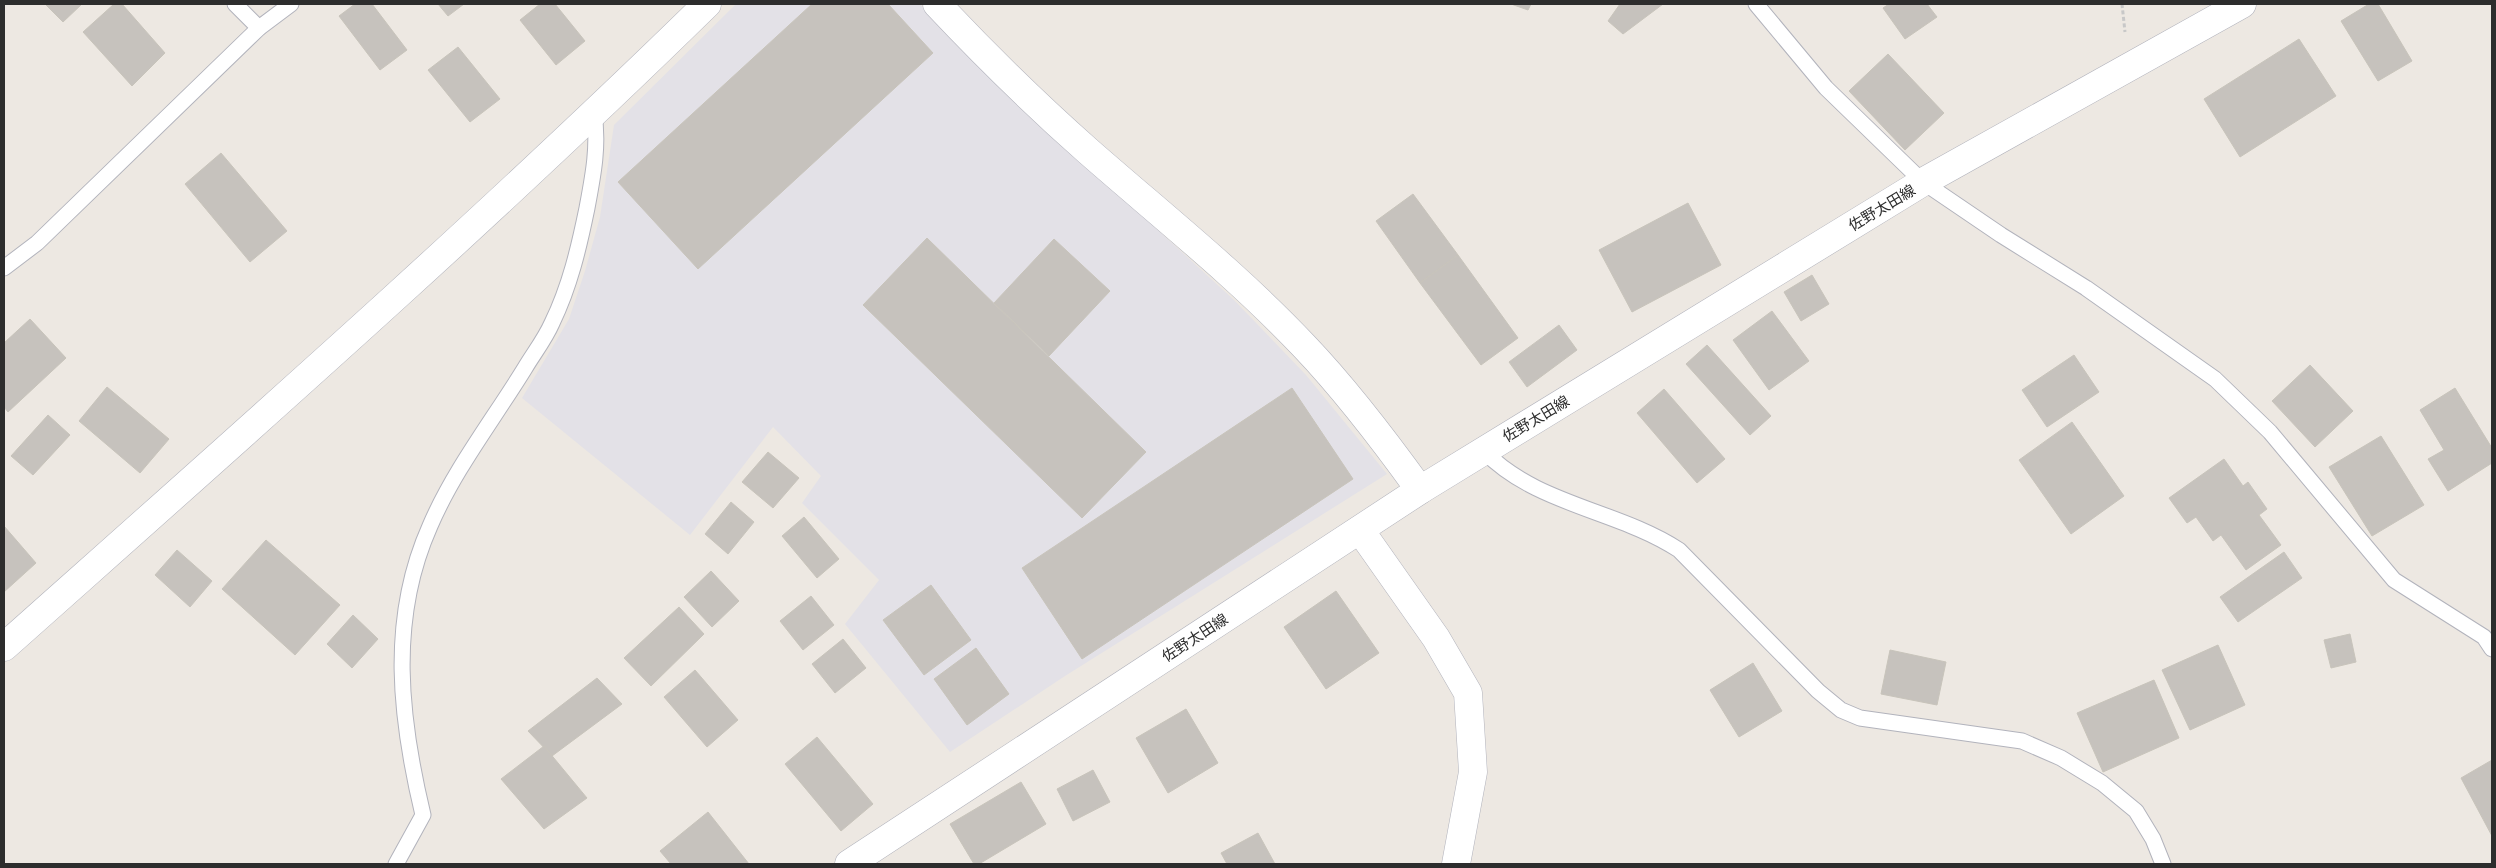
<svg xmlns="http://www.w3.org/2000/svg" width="2496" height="868" font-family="Commissioner,'Noto Sans JP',sans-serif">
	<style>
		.industrial { fill: #e3e1e7 }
		.building { fill: #c6c2bd; stroke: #c8c4bb }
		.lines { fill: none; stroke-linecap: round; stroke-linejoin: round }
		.lane-casing { stroke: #b2b3bc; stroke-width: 17 }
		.street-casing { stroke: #b2b3bc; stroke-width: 29 }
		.secondary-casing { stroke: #b2b3bc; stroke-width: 29 }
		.path { stroke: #c8c8c8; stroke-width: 3; stroke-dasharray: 4 2.5; stroke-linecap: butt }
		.lane { stroke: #fff; stroke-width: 15 }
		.street { stroke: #fff; stroke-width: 28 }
		.secondary { stroke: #fff; stroke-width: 28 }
		.labels { text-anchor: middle; stroke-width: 4; stroke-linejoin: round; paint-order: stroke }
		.street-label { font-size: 15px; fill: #2d2d2d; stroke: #fff }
	</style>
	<rect width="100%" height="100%" fill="#ede8e2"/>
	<polygon class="industrial" points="736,4 920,4 975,62 1234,300 1306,375 1387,474 1065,676 950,752 845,624 879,580 802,503 821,476 773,427 690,535 522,398 569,319 585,271 600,217 614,125"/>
	<g class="building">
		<polygon points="45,4 82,4 63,22"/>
		<polygon points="114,4 122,4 165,53 132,86 83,32"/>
		<polygon points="355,4 372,4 407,50 380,70 339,16"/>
		<polygon points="438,4 464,4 448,16"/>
		<polygon points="540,4 555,4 585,41 556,65 520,20"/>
		<polygon points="812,4 888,4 933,53 698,269 618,182"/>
		<polygon points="1511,4 1531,4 1528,10"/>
		<polygon points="1620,4 1663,4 1623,34 1608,21"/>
		<polygon points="1889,4 1927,4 1937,17 1905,39 1883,8"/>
		<polygon points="2369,4 2378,4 2412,61 2378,81 2341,21"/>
		<polygon points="2299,39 2336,96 2240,157 2204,99"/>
		<polygon points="458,47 500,99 470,122 428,70"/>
		<polygon points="1888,54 1944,113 1905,150 1849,91"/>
		<polygon points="221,153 287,231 250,262 185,184"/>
		<polygon points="1413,194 1458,255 1420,283 1376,221"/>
		<polygon points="1688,203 1721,265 1632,312 1599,250"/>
		<polygon points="927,238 1146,452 1082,518 863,305"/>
		<polygon points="1054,239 1110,291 1049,356 994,303"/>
		<polygon points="1458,255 1518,338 1481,365 1420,283"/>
		<polygon points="1812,275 1829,304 1801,321 1784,292"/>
		<polygon points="1772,311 1809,361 1769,390 1733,340"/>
		<polygon points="30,319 66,358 8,412 4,407 4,343"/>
		<polygon points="1559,325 1577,350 1527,387 1509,362"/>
		<polygon points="1707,345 1771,416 1750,435 1686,364"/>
		<polygon points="2074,355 2099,392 2047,427 2022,390"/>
		<polygon points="2310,365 2353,411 2315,447 2272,401"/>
		<polygon points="107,387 169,439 140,473 79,421"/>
		<polygon points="1292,388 1353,479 1082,659 1022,568"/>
		<polygon points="2455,388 2492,448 2492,463 2448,491 2428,459 2444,450 2420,410"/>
		<polygon points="1664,389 1725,459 1697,483 1637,413"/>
		<polygon points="48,415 70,435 33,475 11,456"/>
		<polygon points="2072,422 2124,496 2071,534 2019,460"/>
		<polygon points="2381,436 2424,505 2372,536 2329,467"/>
		<polygon points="768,452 799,478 773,508 742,482"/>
		<polygon points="2224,459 2243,486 2248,482 2267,509 2259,515 2281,545 2246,570 2221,535 2213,541 2196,517 2187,523 2169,498"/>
		<polygon points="731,502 754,522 728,554 705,534"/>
		<polygon points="804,517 839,559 817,578 782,536"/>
		<polygon points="4,526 36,563 4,592"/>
		<polygon points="266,540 340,605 295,655 222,589"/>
		<polygon points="177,550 212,581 190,607 155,575"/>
		<polygon points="2284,552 2302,578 2238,622 2220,597"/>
		<polygon points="711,571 739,601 712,627 684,597"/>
		<polygon points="931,585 971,640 924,675 883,620"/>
		<polygon points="1336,591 1379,653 1326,689 1284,627"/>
		<polygon points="811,596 834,625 803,650 780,621"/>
		<polygon points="679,607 704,634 651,686 624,658"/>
		<polygon points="353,615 378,639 352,668 327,644"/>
		<polygon points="2350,634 2356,662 2331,668 2324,640"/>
		<polygon points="843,639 866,668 835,693 812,664"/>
		<polygon points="2218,645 2245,705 2190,730 2162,670"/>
		<polygon points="976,648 1009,694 967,725 934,679"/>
		<polygon points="1890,650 1946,662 1937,705 1881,694"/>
		<polygon points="1753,663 1782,711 1739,737 1710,690"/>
		<polygon points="695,670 738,720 707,747 664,697"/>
		<polygon points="597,678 622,704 552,756 528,731"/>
		<polygon points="2154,680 2179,738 2103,772 2077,713"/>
		<polygon points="1186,709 1218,763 1168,793 1136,738"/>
		<polygon points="817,737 873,804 841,831 785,764"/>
		<polygon points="544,746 587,798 544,829 501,779"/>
		<polygon points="2492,760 2492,836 2461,778"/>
		<polygon points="1093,770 1110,802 1073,821 1057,789"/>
		<polygon points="1021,782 1046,824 979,864 974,864 950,824"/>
		<polygon points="708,812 749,864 671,864 660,851"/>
		<polygon points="1258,833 1275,864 1227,864 1221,853"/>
	</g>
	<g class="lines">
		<g class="lane-casing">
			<g id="lane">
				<polyline points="235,4 259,28"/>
				<polyline points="1756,4 1826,88 1923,182 2001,235 2086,288 2215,379 2270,432 2394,580 2484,637 2492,649"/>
				<polyline points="4,268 37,243 259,28 291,4"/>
				<path d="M1484 451C1536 505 1618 510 1679 550L1818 691 1841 710 1860 718 2022 741 2061 758 2102 783 2136 811 2153 839 2163 864"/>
				<path d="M396 864 423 815C400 719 388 620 430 526 454 470 493 420 525 368 534 353 545 339 552 323 570 286 579 247 587 208 593 176 599 146 594 114"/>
			</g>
		</g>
		<g class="street-casing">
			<g id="street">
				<path d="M937 4C985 55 1036 105 1088 151 1161 215 1238 276 1304 346 1347 391 1384 440 1420 490"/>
				<polyline points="1360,530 1436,638 1468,693 1473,772 1456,864"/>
				<path d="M4 647C241 436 480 226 707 4"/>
			</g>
		</g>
		<g class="secondary-casing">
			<polyline id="secondary" points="849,864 1420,490 1923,182 2242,4"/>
		</g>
		<polyline class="path" points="2122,4 2125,32"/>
		<use href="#lane" class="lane"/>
		<use href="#street" class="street"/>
		<use href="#secondary" class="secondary"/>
	</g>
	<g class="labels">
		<g class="street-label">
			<text transform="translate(1882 208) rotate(-31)" y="5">佐野太田線</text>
			<text transform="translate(1536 419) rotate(-31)" y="5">佐野太田線</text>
			<text transform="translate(1195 638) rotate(-33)" y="5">佐野太田線</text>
		</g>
	</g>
	<rect width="2496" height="868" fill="none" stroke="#2d2d2d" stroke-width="10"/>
</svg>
